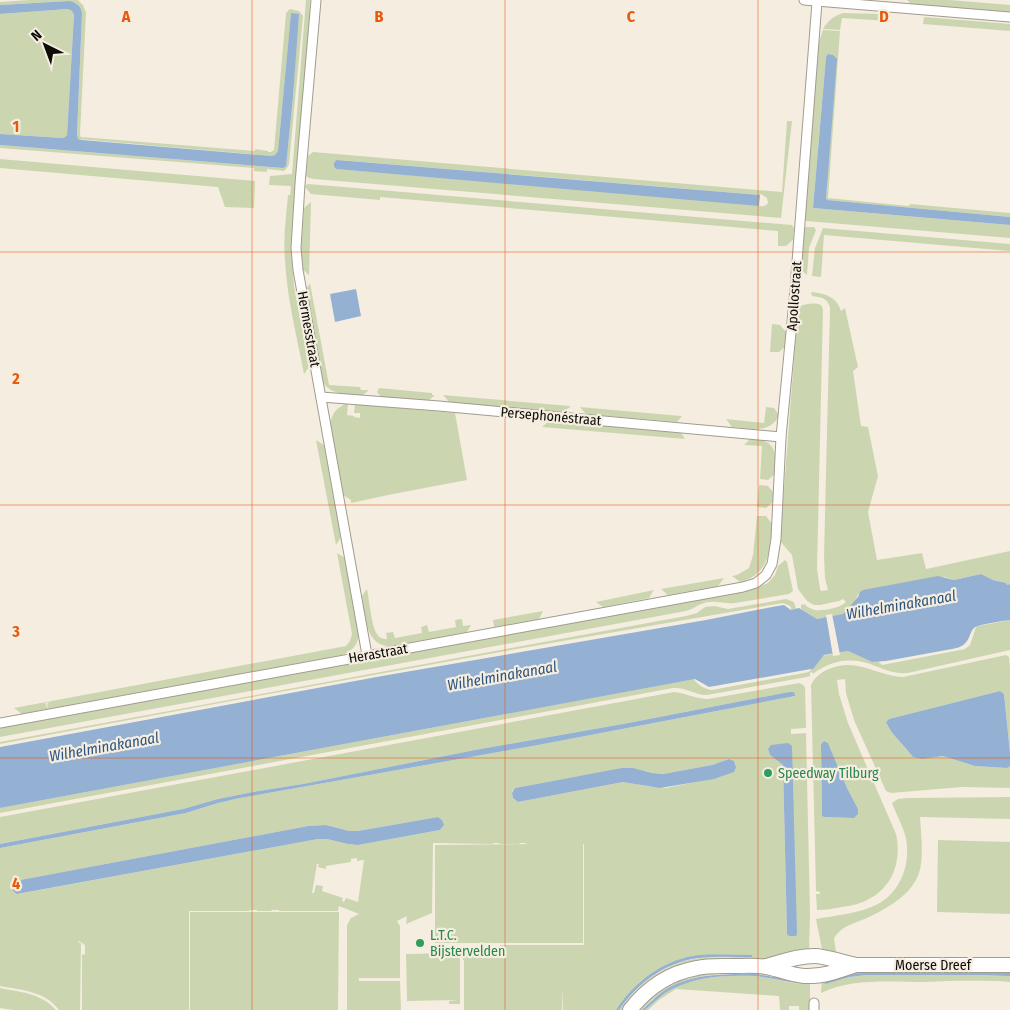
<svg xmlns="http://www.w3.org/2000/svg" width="1010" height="1010" font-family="'Fira Sans Condensed',sans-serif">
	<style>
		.green { fill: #cbd6b1; fill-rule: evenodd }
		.water { fill: #94b0d2 }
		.pier { fill: #f5eee0 }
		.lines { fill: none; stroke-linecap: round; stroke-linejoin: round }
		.street-casing { stroke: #a29b8e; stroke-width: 11 }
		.secondary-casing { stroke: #a29b8e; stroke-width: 16 }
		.street { stroke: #fff; stroke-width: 9 }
		.secondary { stroke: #fff; stroke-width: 14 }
		.grid { fill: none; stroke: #e8590c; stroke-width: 1; stroke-opacity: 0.55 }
		.leisure-dot { fill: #2e9e5b; stroke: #f5eee0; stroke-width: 2 }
		.labels { text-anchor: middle; stroke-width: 4.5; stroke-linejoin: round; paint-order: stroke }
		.street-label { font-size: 14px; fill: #0d0b07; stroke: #f5eee0 }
		.leisure-label { font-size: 14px; fill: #27864d; stroke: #f5eee0; text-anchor: start }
		.water-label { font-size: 15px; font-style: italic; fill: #2c5381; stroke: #f5eee0 }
		.grid-label { font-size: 16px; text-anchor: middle; font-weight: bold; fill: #e8590c; stroke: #f5eee0; stroke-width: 4.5; stroke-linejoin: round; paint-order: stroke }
	</style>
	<rect width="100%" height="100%" fill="#f5eee0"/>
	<g class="green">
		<polygon points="29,0 78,0 83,5 86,13 80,135 81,137 255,151 255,149 268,151 268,152 271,152 274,150 286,13 290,9 299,11 303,16 289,164 287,168 284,171 267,169 267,172 254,171 254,168 0,148 0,145 283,168 286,164 293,97 298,14 291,14 278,151 275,155 272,156 78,139 77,135 82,11 76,3 69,1 0,5 0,2"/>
		<path d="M306 0H310L308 45 291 247 294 286 309 367 304 374C297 337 287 299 285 260 283 239 286 217 288 195H290L291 186 269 185 270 176 292 174Z"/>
		<polygon points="907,0 950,0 1010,5 1010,12 911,4"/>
		<polygon points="68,9 72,11 74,15 67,135 65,137 62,138 0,134 0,14"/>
		<path d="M843 13 881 14 887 21 842 18 840 30 823 29C828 20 834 16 843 13Z"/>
		<polygon points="924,17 1010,24 1010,31 923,24"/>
		<polygon points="823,30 840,31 828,198 909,206 910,204 1010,213 1010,217 827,200 826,198 832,55 828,54 826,57 813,208 1010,225 1010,238 806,221 805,218 818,45"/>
		<path d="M787 121H792L781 218 314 179 309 178 306 176 308 156 313 152 782 192ZM338 160 760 195 761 194 767 198 768 203C764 209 757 205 751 204L337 169 335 168Z"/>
		<polygon points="0,159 255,181 254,208 225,207 218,187 0,168"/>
		<polygon points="308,184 792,225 794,228 793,240 786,246 778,246 778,231 380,197 380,200 311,194 305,187 306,185"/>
		<polygon points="311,202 309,275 302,269 301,249 304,208"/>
		<polygon points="806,227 814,227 816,230 809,248 807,275 801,270 804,229"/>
		<polygon points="823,228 1010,244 1010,251 824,235 821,277 812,276 815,248"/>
		<path d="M310 283 329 385 360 387 361 390H369L363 395C348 395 330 395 322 381L305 291Z"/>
		<path d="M811 292C824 293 837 297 841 311L845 308 858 367 853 371 861 426 868 427 878 476 868 512 877 560 922 553 926 569 1010 551V584L1007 585 1006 583 993 580 981 574 954 580 945 577 858 594C857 600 848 611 843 614 837 617 824 618 817 619L801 609V605L804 604C807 607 811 609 815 610 824 611 840 608 846 602L843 599 839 601 820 605H814L807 601 798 589 792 555 780 541 798 307C805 304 814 302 821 305L823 309 817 569 820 589 821 591 828 590 825 579 824 556 830 308C828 298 821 297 812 296Z"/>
		<polygon points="772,324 780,325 786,332 785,347 779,352 770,352"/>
		<polygon points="379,388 432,393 432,395 435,395 428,401 381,397 377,392"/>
		<polygon points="443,395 570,406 570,407 563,412 450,403"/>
		<path d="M345 404H348L347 415 354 416V417L360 418V413H354L355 404 455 413 467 480 393 494 351 503V500L343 495 330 426C331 415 335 409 345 404Z"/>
		<polygon points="580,407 681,416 682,416 677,422 586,414"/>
		<path d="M766 407 774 408 779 415C770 435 750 428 732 427L726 419 764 423Z"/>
		<polygon points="549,421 681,433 685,439 542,427"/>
		<path d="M751 438C777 441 776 451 775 474L768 480 760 479 762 446 744 445Z"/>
		<polygon points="316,440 324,445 341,537 336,545"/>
		<polygon points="759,485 768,486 774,493 773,502 766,508 757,507"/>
		<path d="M757 516H766L772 524C770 550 770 574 740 582L732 576 737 575 749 568 753 555Z"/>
		<path d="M337 553 345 558 359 634C358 645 352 651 342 655L48 709 47 704 49 702 45 703 48 709 22 714 14 708 346 646 350 641 352 634Z"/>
		<path d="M785 560 787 562 793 591 789 594 735 603C726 604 718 601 710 602 701 602 694 609 686 611L0 737V728L756 588 768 583 775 575 778 566Z"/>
		<polygon points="724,578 718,586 668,595 661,589"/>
		<path d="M367 589C369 599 372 628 377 634 379 638 383 639 387 639L386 633 393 632 395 638 422 633 421 627 427 625 429 632 456 627 455 620 462 619 463 626 471 625 467 632 391 646C365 647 365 615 362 596Z"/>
		<polygon points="654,590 649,598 603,607 596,602"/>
		<polygon points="786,599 794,602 796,609 791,610 791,607 788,605 783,603 771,605 511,650 231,701 0,744 0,742 511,648 686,616 697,613 705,607 714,606 728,609"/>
		<polygon points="543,611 539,619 494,627 493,620"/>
		<path d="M1010 620V650L908 673C892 674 884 669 870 664 849 657 830 661 813 674L812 672 810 673V676L807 677 707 695C695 695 685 687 673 688L0 813V808L694 679C697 685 705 689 712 690L809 672 822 656 848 651 872 662 878 661 882 665 965 649 970 645 976 627 978 626Z"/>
		<path d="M1006 655 1009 657 1010 667V753L1004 694 1000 691 889 719 886 722C892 736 904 746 913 757L922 759 943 756 975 766 1007 768 1010 766V788L962 787 891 793 886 791 854 720 846 693 845 679 837 680 839 694 848 723 896 834C902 860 893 888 867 900 858 905 847 906 837 908 830 909 824 910 817 910L816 894H820V892L816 891 811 685C814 678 821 672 829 669 857 657 876 676 903 677ZM824 741 828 743 847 788 858 809 854 818 824 817 822 816 821 744Z"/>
		<path d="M799 683 803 685 805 687 806 728 791 729V734L806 733 810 914 809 953 777 960 706 962 624 1010H619C639 983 667 961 702 958 718 957 736 958 752 956L687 958 668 964 635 987 616 1010H563V988L562 1010H464V960H463V949H500V945H584V844L583 845V943H435V845L543 844H526V843H520L519 844H500L499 843H493V844L433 843 432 913 406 924 407 916 397 921 400 926V978H359V981H400L401 1010H347V925L351 918 359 914 339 906 338 911H279V910H272L271 911H257V910H250L249 911H189V1010H82V955L85 954V945L79 941 78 942 81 943 80 1010H59C45 991 21 990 0 986V848L186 813 218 803 240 798 538 745 795 696 789 692 623 724 475 750 303 784 253 792 218 799 183 809 0 844V817L674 692C686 693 696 699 708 699ZM792 746 787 934 783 765 770 755 768 749ZM729 759 734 761 736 767 720 777 666 788 646 786 632 783 623 782 518 802 513 798 512 792 515 788 563 779 628 768 636 769 652 773 663 774 712 765ZM438 817 442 820 443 825 440 830 358 845 348 844 327 839H318L18 894 13 891 12 885 15 881 308 826 326 825 349 831H358ZM357 858V861L364 860 358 902 346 898 344 902 342 901 343 898 322 891 323 886 316 885 314 893H312L317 864H319L318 867 326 869V866L351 862V859Z"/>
		<path d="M1010 797V819L920 817C921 834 925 863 917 878 908 897 884 910 867 918 853 924 843 925 834 938L836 952 822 949 816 919C833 916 860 913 876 905 900 894 911 864 906 839 904 828 896 814 892 803L898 799 907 798Z"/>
		<polygon points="938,840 1010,842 1010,914 937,912"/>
		<polygon points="190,912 339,912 338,1010 190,1010"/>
		<polygon points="430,946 458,946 458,949 460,949 460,1004 449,1004 449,1001 457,1000 407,1001 406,954 457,953 457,946"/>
		<path d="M771 971 810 979V1010H799V1006H789V1010H780L779 996 676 989 659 1000 648 1010H645C652 1004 658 997 666 992 691 976 726 975 755 976 772 978 788 983 805 984 795 981 785 978 775 976 741 971 695 971 665 990 656 995 649 1003 642 1010H638L644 1002 665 985 699 973Z"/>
		<path d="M852 971H1010V973L977 971 869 973C853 974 840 975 826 984L849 977 867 975H1007L1010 976V982C982 980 953 981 924 982 890 982 852 978 821 993L822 978Z"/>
		<path d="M0 988C20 992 41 993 56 1010H13L0 1008Z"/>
	</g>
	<g class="water">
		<path d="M69 1C76 2 81 6 82 13L77 134 78 139 82 140 272 156 275 155 278 151 291 13 299 14 293 97 286 166 283 168 0 145V134L62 138 65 137 67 135 74 15 72 11 68 9 0 14V5Z"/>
		<polygon points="828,54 833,55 837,59 826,198 827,200 1010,217 1010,225 813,208 826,57"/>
		<path d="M337 160 760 195 759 206 336 169C333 166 333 162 337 160Z"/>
		<polygon points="356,289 361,316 335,322 330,294"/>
		<path d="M981 574 993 580 1006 583 1007 585 1010 584V620C1003 621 979 624 974 628 972 630 971 632 970 635 966 645 962 647 952 649L886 661 872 662 848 651 824 655 813 669H811L709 687 695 679 0 808V747L382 676 706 620 772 607 784 605 791 610 799 608 817 619 843 614 858 597 860 592 863 590 938 576 954 580Z"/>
		<path d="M1000 691 1004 694 1010 753V766L1007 768 975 766 943 756 922 759 913 757C904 745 892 736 886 722L889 719Z"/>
		<polygon points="789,692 794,692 795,696 538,745 240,798 218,803 186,813 0,848 0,844 183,809 218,799 253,792 303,784 475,750 623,724"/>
		<polygon points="824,741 828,743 847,788 858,809 858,814 854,818 824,817 822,816 821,744"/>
		<polygon points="788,743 792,746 797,934 796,936 789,936 787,934 783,765 770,755 768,749 771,745"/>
		<polygon points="729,759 734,761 736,767 734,772 714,779 660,788 623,782 518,802 513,798 512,793 515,788 622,768 633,768 652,773 663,774 712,765"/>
		<polygon points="438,817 442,820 444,825 440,830 358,845 348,844 327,839 318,839 17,894 13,891 12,885 15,881 308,826 326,825 349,831 358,831"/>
		<path d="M752 955V957C734 957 715 956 698 958 664 963 638 983 619 1010H616C635 981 666 958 701 955 718 954 735 955 752 955Z"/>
		<path d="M977 971 1010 973V976L986 975H867L849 977 826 984 824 983C843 970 887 972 911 972 933 972 955 972 977 971Z"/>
		<path d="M756 974 805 982V984C788 982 772 978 755 976 728 975 697 976 672 989 662 994 654 1002 645 1010H642C649 1004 655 997 662 992 689 973 724 974 756 974Z"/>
	</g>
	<polygon class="pier" points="832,614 840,655 833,656 826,615"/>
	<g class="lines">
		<g class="street-casing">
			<g id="street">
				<polyline points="316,0 300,184 296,248 298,270 367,655"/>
				<polyline points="804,0 1010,17"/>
				<polyline points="321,397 439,406 781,437"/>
				<polyline points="0,723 743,587 756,583 766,575 772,564 776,539 781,437 794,301 817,2"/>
				<polyline points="814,1003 814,1010"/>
			</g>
		</g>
		<g class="secondary-casing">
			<g id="secondary">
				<path d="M766 966C781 962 800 955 817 956 830 958 843 962 856 965H1010"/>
				<path d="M630 1010C647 988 669 973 697 968 709 965 723 966 735 966 745 966 756 965 766 967 779 969 790 975 804 976 822 977 839 971 856 965"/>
			</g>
		</g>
		<use href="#street" class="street"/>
		<use href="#secondary" class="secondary"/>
	</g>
	<path class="grid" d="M252 0V1010M505 0V1010M758 0V1010M0 252H1010M0 505H1010M0 758H1010"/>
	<g class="leisure-dot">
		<circle cx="768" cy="773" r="5"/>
		<circle cx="420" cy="943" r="5"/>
	</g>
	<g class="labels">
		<g class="street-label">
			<text transform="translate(794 296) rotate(-86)" y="5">Apollostraat</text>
			<text transform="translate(309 329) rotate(80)" y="5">Hermesstraat</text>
			<text transform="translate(551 416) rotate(5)" y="5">Persephonéstraat</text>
			<text transform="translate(378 653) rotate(-10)" y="5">Herastraat</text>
			<text x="933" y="970">Moerse Dreef</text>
		</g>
		<g class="leisure-label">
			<text x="778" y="778">Speedway Tilburg</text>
			<text x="430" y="940">L.T.C.<tspan x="430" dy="16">Bijstervelden</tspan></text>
		</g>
		<g class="water-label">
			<text transform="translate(901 605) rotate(-10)" y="5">Wilhelminakanaal</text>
			<text transform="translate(502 676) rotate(-10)" y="5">Wilhelminakanaal</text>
			<text transform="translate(104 747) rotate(-10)" y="5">Wilhelminakanaal</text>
		</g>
	</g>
	<g class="grid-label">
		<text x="126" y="22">A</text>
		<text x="379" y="22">B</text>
		<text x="631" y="22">C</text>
		<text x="884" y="22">D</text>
		<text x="16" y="132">1</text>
		<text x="16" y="384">2</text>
		<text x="16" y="637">3</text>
		<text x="16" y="889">4</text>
	</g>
	<g transform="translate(45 45) rotate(318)" stroke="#f5eee0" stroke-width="4" paint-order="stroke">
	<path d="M0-4L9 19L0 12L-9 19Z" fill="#0d0b07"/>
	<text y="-8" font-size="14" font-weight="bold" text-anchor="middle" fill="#0d0b07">N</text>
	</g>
</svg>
